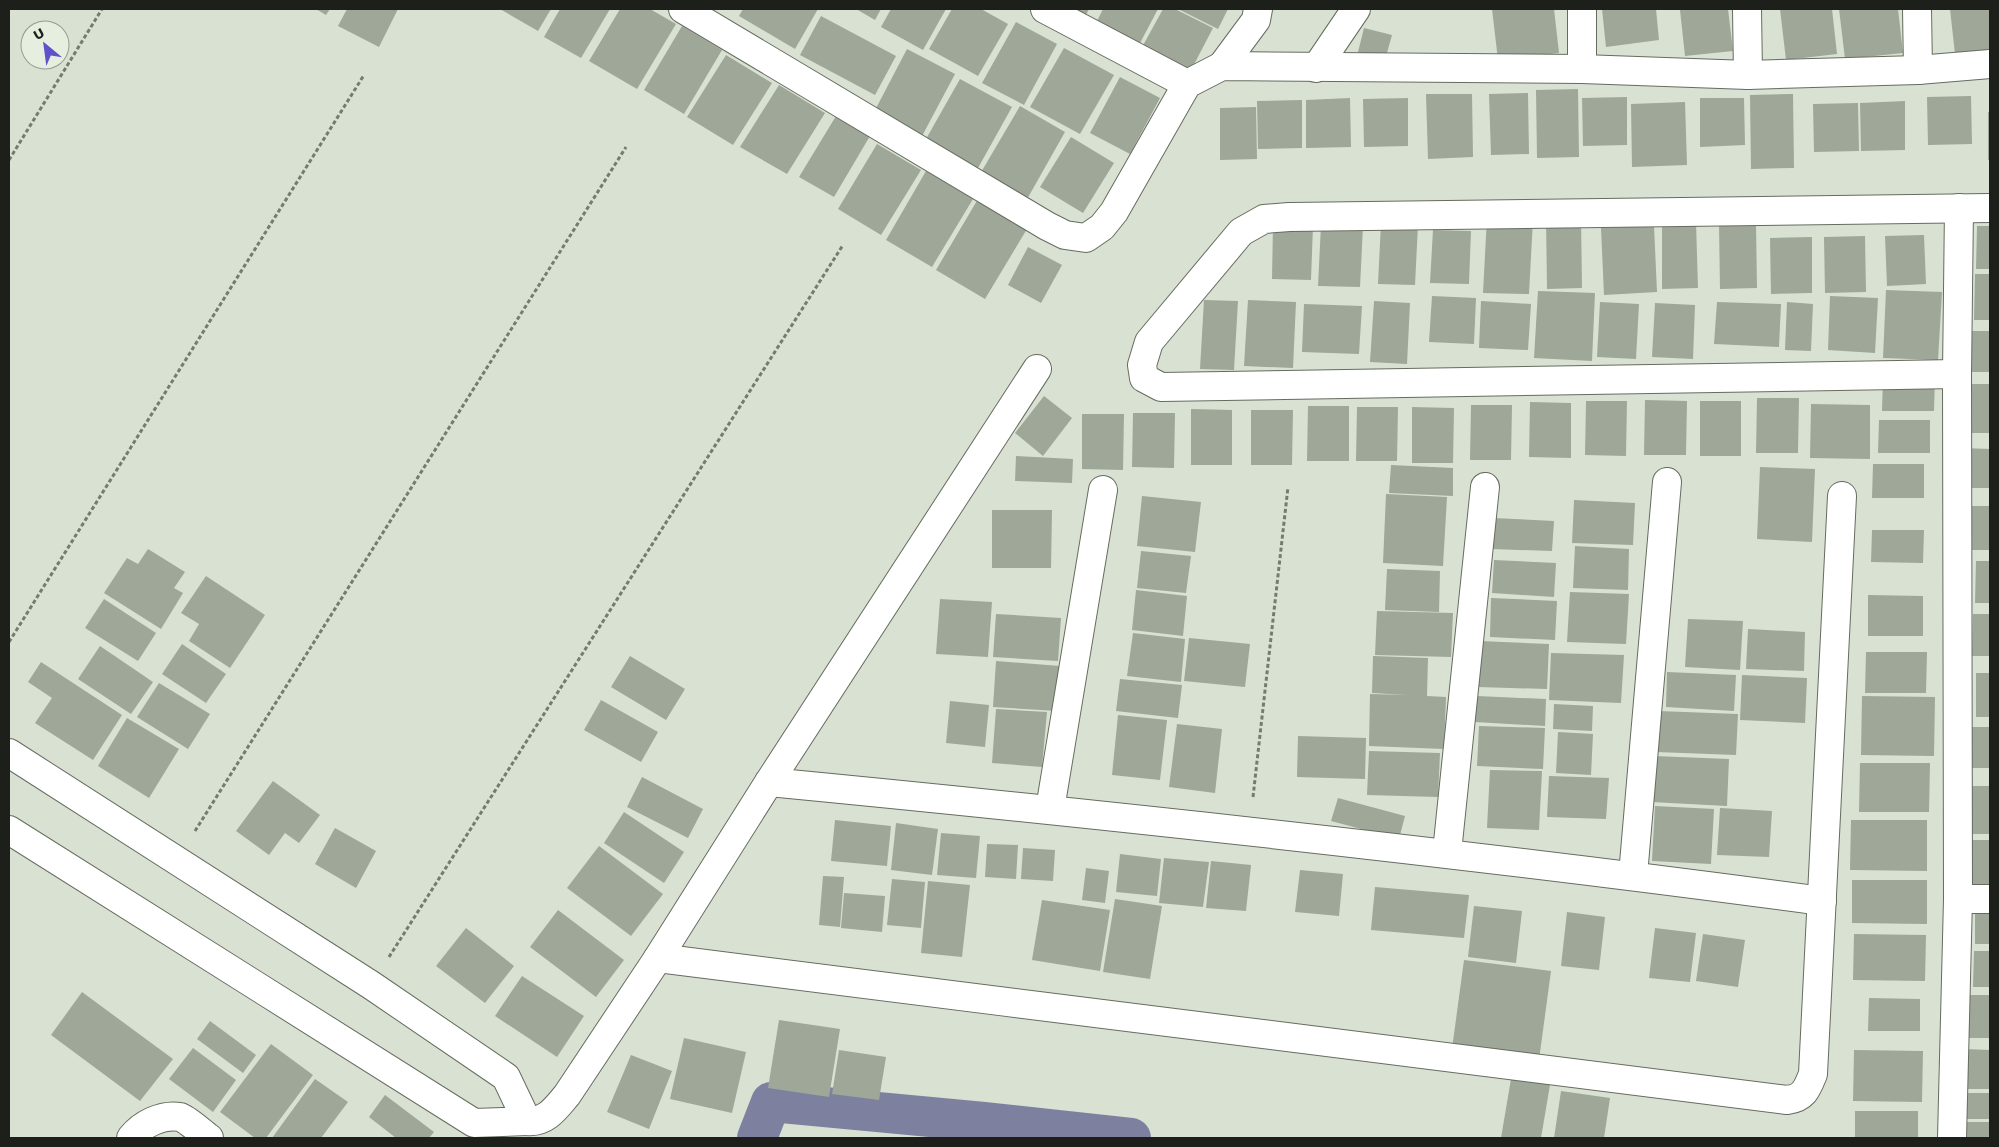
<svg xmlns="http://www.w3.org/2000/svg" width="1999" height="1147" font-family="'Work Sans',sans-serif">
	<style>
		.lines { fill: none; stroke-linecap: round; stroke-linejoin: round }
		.canal { stroke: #7e809f; stroke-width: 40 }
		.building { fill: #9ea798 }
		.minor-casing { stroke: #656c5f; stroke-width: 30 }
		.path { stroke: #757b70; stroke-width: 3; stroke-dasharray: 4 2.5; stroke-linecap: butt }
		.minor { stroke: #fff; stroke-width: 28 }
	</style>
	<rect width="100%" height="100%" fill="#d9e2d2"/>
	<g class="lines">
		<polyline class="canal" points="757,1138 771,1102 984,1122 1131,1138"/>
	</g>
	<g class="building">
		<polygon points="316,9 330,9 326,15"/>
		<polygon points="347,9 398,9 379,47 338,26"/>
		<polygon points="500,9 551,9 538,31"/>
		<polygon points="560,9 610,9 581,58 544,37"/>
		<polygon points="620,9 650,9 676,24 637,89 589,61"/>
		<polygon points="743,9 818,9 795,49 739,16"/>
		<polygon points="856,9 881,9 875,20"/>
		<polygon points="891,9 946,9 923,50 881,27"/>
		<polygon points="952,9 981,9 1008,24 978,76 929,49"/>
		<polygon points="1067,9 1089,9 1085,17"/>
		<polygon points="1103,9 1158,9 1139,45 1096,23"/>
		<polygon points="1163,9 1175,9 1213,28 1189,74 1141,49"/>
		<polygon points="1178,9 1228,9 1218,29"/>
		<polygon points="1492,9 1554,9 1559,53 1498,60"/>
		<polygon points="1602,9 1656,9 1659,40 1606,47"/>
		<polygon points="1687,9 1728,9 1733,51 1685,56 1680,10"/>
		<polygon points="1780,9 1832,9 1837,54 1786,60"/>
		<polygon points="1839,9 1898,9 1903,53 1845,59"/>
		<polygon points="1950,9 1990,9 1990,50 1955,54"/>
		<polygon points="821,16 896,56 875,95 800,55"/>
		<polygon points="1016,22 1057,44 1024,105 982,83"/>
		<polygon points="682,26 722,50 684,114 644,90"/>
		<polygon points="1364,28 1392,35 1385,60 1358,52"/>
		<polygon points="1064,48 1114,75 1080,134 1030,107"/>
		<polygon points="907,49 955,74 921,138 873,114"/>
		<polygon points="726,55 772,83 733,145 687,117"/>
		<polygon points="1120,77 1160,98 1130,154 1090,133"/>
		<polygon points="960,79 1012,107 978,168 926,139"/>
		<polygon points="779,85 825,113 787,174 740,147"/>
		<polygon points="1578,89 1579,157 1537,158 1536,90"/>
		<polygon points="1528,93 1529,154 1491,155 1489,94"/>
		<polygon points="1426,94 1472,94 1473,157 1428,159"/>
		<polygon points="1793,94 1794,168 1751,169 1750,95"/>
		<polygon points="1971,96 1972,144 1928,145 1927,97"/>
		<polygon points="1627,97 1627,145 1583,146 1582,98"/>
		<polygon points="1350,98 1351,147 1306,148 1306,100"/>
		<polygon points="1408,98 1408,146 1364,147 1363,99"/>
		<polygon points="1700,98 1744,98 1745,145 1700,147"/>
		<polygon points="1302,100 1302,148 1258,149 1257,101"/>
		<polygon points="1905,101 1905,150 1861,151 1860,103"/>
		<polygon points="1685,102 1687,165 1632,167 1631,104"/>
		<polygon points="1858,103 1859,151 1814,152 1813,104"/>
		<polygon points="1020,106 1065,132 1026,201 980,174"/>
		<polygon points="1256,107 1257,159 1220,160 1220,108"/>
		<rect x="1988" y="112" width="2" height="48"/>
		<polygon points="836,116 870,136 834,197 799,177"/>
		<polygon points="1071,137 1114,163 1083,213 1040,187"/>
		<polygon points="877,144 921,170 881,235 838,209"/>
		<polygon points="926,171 973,199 932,267 886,240"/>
		<polygon points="978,199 1027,229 985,299 936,270"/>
		<polygon points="1581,216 1582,288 1547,289 1546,217"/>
		<polygon points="1487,217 1533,219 1529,294 1483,293"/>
		<polygon points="1662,222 1696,222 1698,288 1662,289"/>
		<polygon points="1381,223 1418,225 1415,285 1378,284"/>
		<polygon points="1756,223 1757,288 1720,289 1719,224"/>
		<polygon points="1273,225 1313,226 1311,280 1272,279"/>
		<polygon points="1321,225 1363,226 1360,287 1318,286"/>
		<polygon points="1654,226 1657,292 1604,295 1601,228"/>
		<polygon points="1977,226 1990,226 1990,269 1976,269"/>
		<polygon points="1433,230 1471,231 1469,284 1430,283"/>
		<polygon points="1924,235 1926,284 1887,286 1885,236"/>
		<polygon points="1865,236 1866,292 1825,293 1824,237"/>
		<polygon points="1812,237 1812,293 1771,294 1770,238"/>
		<polygon points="1028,247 1062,265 1041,303 1008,285"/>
		<polygon points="1975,274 1990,274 1990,320 1974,320"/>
		<polygon points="1886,290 1942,292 1938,360 1883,358"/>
		<polygon points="1538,291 1595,293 1592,361 1534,358"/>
		<polygon points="1432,296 1476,298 1474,344 1429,342"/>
		<polygon points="1830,296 1878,298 1875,353 1828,350"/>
		<polygon points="1204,300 1238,301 1234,370 1200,369"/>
		<polygon points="1248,300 1296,302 1293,368 1244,366"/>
		<polygon points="1374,301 1410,303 1407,364 1370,362"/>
		<polygon points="1481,301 1531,304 1528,350 1479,348"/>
		<polygon points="1600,302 1639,304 1636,359 1597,357"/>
		<polygon points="1717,302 1781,304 1779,347 1714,344"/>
		<polygon points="1787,302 1813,304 1811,351 1785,350"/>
		<polygon points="1655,303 1695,305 1693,359 1652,357"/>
		<polygon points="1304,304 1362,306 1359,354 1302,352"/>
		<rect x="1969" y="331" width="21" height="41"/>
		<polygon points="1883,378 1935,378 1934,411 1882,411"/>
		<polygon points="1967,384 1990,384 1990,433 1966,433"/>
		<polygon points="1044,396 1072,418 1043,456 1015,433"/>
		<polygon points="1757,398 1799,398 1798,453 1756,453"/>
		<polygon points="1645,400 1687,401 1686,455 1644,455"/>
		<polygon points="1586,401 1627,401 1626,456 1585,455"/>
		<rect x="1700" y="401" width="41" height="55"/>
		<polygon points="1530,402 1571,403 1571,458 1529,457"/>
		<polygon points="1811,404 1870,405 1870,459 1810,458"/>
		<polygon points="1471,405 1512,405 1511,460 1470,460"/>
		<polygon points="1308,406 1349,406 1349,461 1307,461"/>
		<polygon points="1357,407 1398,407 1397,461 1356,461"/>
		<polygon points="1412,407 1454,408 1453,463 1412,463"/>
		<polygon points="1191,409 1232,410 1232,465 1191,465"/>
		<polygon points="1251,410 1293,410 1292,465 1251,465"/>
		<polygon points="1133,413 1175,413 1174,468 1132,467"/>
		<polygon points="1082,414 1124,414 1123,470 1082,469"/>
		<polygon points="1879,420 1930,420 1930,453 1878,453"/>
		<polygon points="1963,448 1990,449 1990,488 1962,488"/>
		<polygon points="1016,456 1073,459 1072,483 1015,481"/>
		<polygon points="1873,464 1924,464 1924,498 1872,498"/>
		<polygon points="1391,465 1453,468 1453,496 1389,493"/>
		<polygon points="1760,467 1815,469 1812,542 1757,539"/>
		<polygon points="1386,494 1447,497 1443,566 1383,563"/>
		<polygon points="1142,496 1201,502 1195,552 1137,546"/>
		<polygon points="1574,500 1635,503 1633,545 1572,543"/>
		<rect x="1966" y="506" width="24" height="44"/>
		<polygon points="992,510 1052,510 1051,568 992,568"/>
		<polygon points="1493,518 1554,521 1552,551 1491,549"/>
		<polygon points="1872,530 1924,530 1923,563 1871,562"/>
		<polygon points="1575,546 1629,549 1628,590 1573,588"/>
		<polygon points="148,549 185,572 174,588 183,593 161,629 104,593 127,558 138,564"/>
		<polygon points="1141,551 1191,556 1186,593 1137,588"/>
		<polygon points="1494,560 1556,563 1554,597 1492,593"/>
		<polygon points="1976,561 1990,561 1990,603 1975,603"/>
		<polygon points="1387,569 1440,571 1439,612 1385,610"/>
		<polygon points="206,576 265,615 230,668 189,641 199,624 181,613"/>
		<polygon points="1136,590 1187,596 1183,636 1132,630"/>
		<polygon points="1570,592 1629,594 1626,644 1567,642"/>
		<polygon points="1868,595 1923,596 1923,636 1868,636"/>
		<polygon points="1491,598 1557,601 1555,640 1490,637"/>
		<polygon points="104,599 156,633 138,661 85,628"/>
		<polygon points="940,599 992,602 988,657 936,654"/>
		<polygon points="1377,611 1453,613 1451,657 1375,655"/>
		<polygon points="996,614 1061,618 1058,661 993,657"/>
		<polygon points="1973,614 1990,614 1990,656 1972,656"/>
		<polygon points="1688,619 1743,621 1740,670 1685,667"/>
		<polygon points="1748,629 1805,632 1804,671 1746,669"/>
		<polygon points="1133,633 1185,639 1181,682 1127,676"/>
		<polygon points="1189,638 1250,644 1245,687 1184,681"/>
		<polygon points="1480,641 1549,644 1547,689 1478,687"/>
		<polygon points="182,644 226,674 206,703 162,674"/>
		<polygon points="100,646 153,682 131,714 78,679"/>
		<polygon points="1866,652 1927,652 1926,693 1865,693"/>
		<polygon points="1551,653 1624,655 1621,703 1549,700"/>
		<polygon points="630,656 685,689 666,720 611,687"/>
		<polygon points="1373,656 1428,658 1427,696 1446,697 1444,749 1369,746 1370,694 1408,695 1372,693"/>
		<polygon points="996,661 1060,666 1057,711 993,707"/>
		<polygon points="41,662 122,715 93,760 35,723 52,698 28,682"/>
		<polygon points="1667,672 1736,675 1734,711 1666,707"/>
		<rect x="1976" y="673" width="14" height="44"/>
		<polygon points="1742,675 1807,678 1805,723 1740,720"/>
		<polygon points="1120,679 1182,685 1178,718 1116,711"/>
		<polygon points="159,683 210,714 188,749 137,717"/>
		<polygon points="1477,696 1546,699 1545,726 1475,722"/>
		<polygon points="1862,696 1935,697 1934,756 1861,755"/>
		<polygon points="601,700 658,732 641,762 584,730"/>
		<polygon points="950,701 989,705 985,747 946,743"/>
		<polygon points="1554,704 1593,706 1592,731 1553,729"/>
		<polygon points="996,709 1047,712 1042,767 992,763"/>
		<polygon points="1658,711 1738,714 1736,755 1656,752"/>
		<polygon points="1118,715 1167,720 1160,780 1112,775"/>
		<polygon points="127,718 179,749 149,798 98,766"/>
		<polygon points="1177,724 1222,729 1215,793 1169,787"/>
		<polygon points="1479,726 1545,728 1543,769 1477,766"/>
		<polygon points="1967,727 1990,727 1990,768 1966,768"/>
		<polygon points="1558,732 1593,734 1591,775 1556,773"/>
		<polygon points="1298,736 1366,738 1365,779 1297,777"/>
		<polygon points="1369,751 1440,753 1438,797 1367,795"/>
		<polygon points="1654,756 1729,759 1727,806 1651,802"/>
		<polygon points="1860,763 1930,763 1929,812 1859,812"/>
		<polygon points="1490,770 1542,771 1539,830 1487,828"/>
		<polygon points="1549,776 1609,778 1606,819 1547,817"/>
		<polygon points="642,777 703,809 688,838 627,807"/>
		<polygon points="273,781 320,815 299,843 285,833 269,855 236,831"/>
		<rect x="1967" y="786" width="23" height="48"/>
		<polygon points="1338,798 1405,816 1399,839 1331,821"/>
		<polygon points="1655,806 1714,809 1711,864 1652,861"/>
		<polygon points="1720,808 1772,811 1769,857 1717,855"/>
		<polygon points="624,812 684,852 664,883 604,843"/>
		<polygon points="835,820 891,826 887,866 831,861"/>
		<polygon points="1851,820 1927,820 1927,871 1850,870"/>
		<polygon points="896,823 938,829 932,875 891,870"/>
		<polygon points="335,828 376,851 356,888 315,864"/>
		<polygon points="941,833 980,836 976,878 937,875"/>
		<polygon points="1972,840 1990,840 1990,884 1971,884"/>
		<polygon points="987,844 1018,845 1016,879 985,877"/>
		<polygon points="599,846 663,894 631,936 567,888"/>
		<polygon points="1023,848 1055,850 1053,881 1021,879"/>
		<polygon points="1120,854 1161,859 1157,896 1116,892"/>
		<polygon points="1164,858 1209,862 1203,907 1159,903"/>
		<polygon points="1211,861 1251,865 1246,911 1206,908"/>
		<polygon points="1086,868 1109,871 1105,903 1082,900"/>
		<polygon points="1300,870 1343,874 1339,916 1295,912"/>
		<polygon points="823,876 844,877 840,927 819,925"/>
		<polygon points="892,879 925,882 921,928 887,925"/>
		<polygon points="1852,880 1927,880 1927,924 1852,923"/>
		<polygon points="928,881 970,885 962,957 921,953"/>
		<polygon points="1375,887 1469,895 1464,938 1371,930"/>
		<polygon points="844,893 885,896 882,932 841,928"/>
		<polygon points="1115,899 1162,906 1150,979 1103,972"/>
		<polygon points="1042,900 1110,910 1100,971 1032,960"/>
		<polygon points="1474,906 1522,911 1516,963 1468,957"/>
		<polygon points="558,910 624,960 596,997 530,947"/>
		<polygon points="1567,912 1605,917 1599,970 1561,966"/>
		<rect x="1975" y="913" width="15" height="31"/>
		<polygon points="466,928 514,966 485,1003 436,966"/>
		<polygon points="1655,928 1696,933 1690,982 1649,978"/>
		<polygon points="1703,934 1745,940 1738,987 1696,981"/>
		<polygon points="1854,934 1926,935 1925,981 1853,980"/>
		<polygon points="1974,951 1990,951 1990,987 1973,987"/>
		<polygon points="1464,960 1551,971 1539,1060 1452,1049"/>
		<polygon points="522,976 584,1016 557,1057 495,1016"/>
		<polygon points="82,992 173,1059 140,1101 51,1035"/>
		<rect x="1967" y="995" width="23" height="43"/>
		<polygon points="1869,998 1920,999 1920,1031 1868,1031"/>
		<polygon points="779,1020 840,1029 829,1097 768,1088"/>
		<polygon points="210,1021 256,1055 243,1073 197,1039"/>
		<polygon points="684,1038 746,1052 732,1113 670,1099"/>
		<polygon points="271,1044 313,1075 266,1138 255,1138 220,1112"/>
		<polygon points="193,1048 236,1080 213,1112 169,1079"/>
		<polygon points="1964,1049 1990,1050 1990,1089 1964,1089"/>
		<polygon points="839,1050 886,1057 879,1100 832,1094"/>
		<polygon points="1854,1050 1923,1051 1922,1102 1853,1101"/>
		<polygon points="631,1055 672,1071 649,1129 607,1112"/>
		<polygon points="1512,1073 1551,1079 1541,1138 1501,1138"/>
		<polygon points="315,1079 348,1102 321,1138 272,1138"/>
		<polygon points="1561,1091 1610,1098 1604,1138 1554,1138"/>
		<rect x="1964" y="1093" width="26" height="26"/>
		<polygon points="385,1095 434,1132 429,1138 396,1138 369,1117"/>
		<rect x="1855" y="1111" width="63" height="27"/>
		<rect x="1963" y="1122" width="27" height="16"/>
	</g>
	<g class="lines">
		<g class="minor-casing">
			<g id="minor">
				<polyline points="683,9 1047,226 1065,235 1086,238 1102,227 1114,212 1187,84 1222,66 1582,69 1748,75 1918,70 1990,64"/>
				<polyline points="1045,9 1187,84"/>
				<polyline points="1747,9 1748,75"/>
				<polyline points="1917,9 1918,70"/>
				<polyline points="1222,66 1256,20 1258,9"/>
				<polyline points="1316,68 1356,9"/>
				<polyline points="1582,69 1582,9"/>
				<polyline points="1957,374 1161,387 1144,378 1142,365 1149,342 1241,232 1264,219 1289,217 1990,208"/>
				<polyline points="9,753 371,985 506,1077 527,1121 474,1123 9,830"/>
				<path d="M769 782C1121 816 1472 854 1822 901"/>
				<polyline points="1050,809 1103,490"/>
				<polyline points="1447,852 1485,487"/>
				<polyline points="1633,875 1667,482"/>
				<polyline points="1958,899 1990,899"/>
				<path d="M658 958 1787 1100C1804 1098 1807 1089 1813 1074L1842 496"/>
				<path d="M527 1121C546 1123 556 1108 567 1095L658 958 769 782 1037 369"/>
				<path d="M131 1138C142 1124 162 1114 180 1117 187 1119 202 1133 209 1138"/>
				<polyline points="1952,1138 1958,899 1957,374 1959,208"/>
			</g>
		</g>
		<g class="path">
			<polyline points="9,160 102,9"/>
			<polyline points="9,642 364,75"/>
			<polyline points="1253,797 1288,487"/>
			<polyline points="195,831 626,147"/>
			<polyline points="389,957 843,245"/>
		</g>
		<use href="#minor" class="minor"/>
	</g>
	<rect width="1999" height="1147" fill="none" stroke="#1d201a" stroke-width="20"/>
	<g transform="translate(45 45) rotate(331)"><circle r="24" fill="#e6efdf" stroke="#969c90"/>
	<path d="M0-4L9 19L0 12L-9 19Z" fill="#5d52ca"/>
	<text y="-8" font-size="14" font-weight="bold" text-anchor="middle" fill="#1d201a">U</text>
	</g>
</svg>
